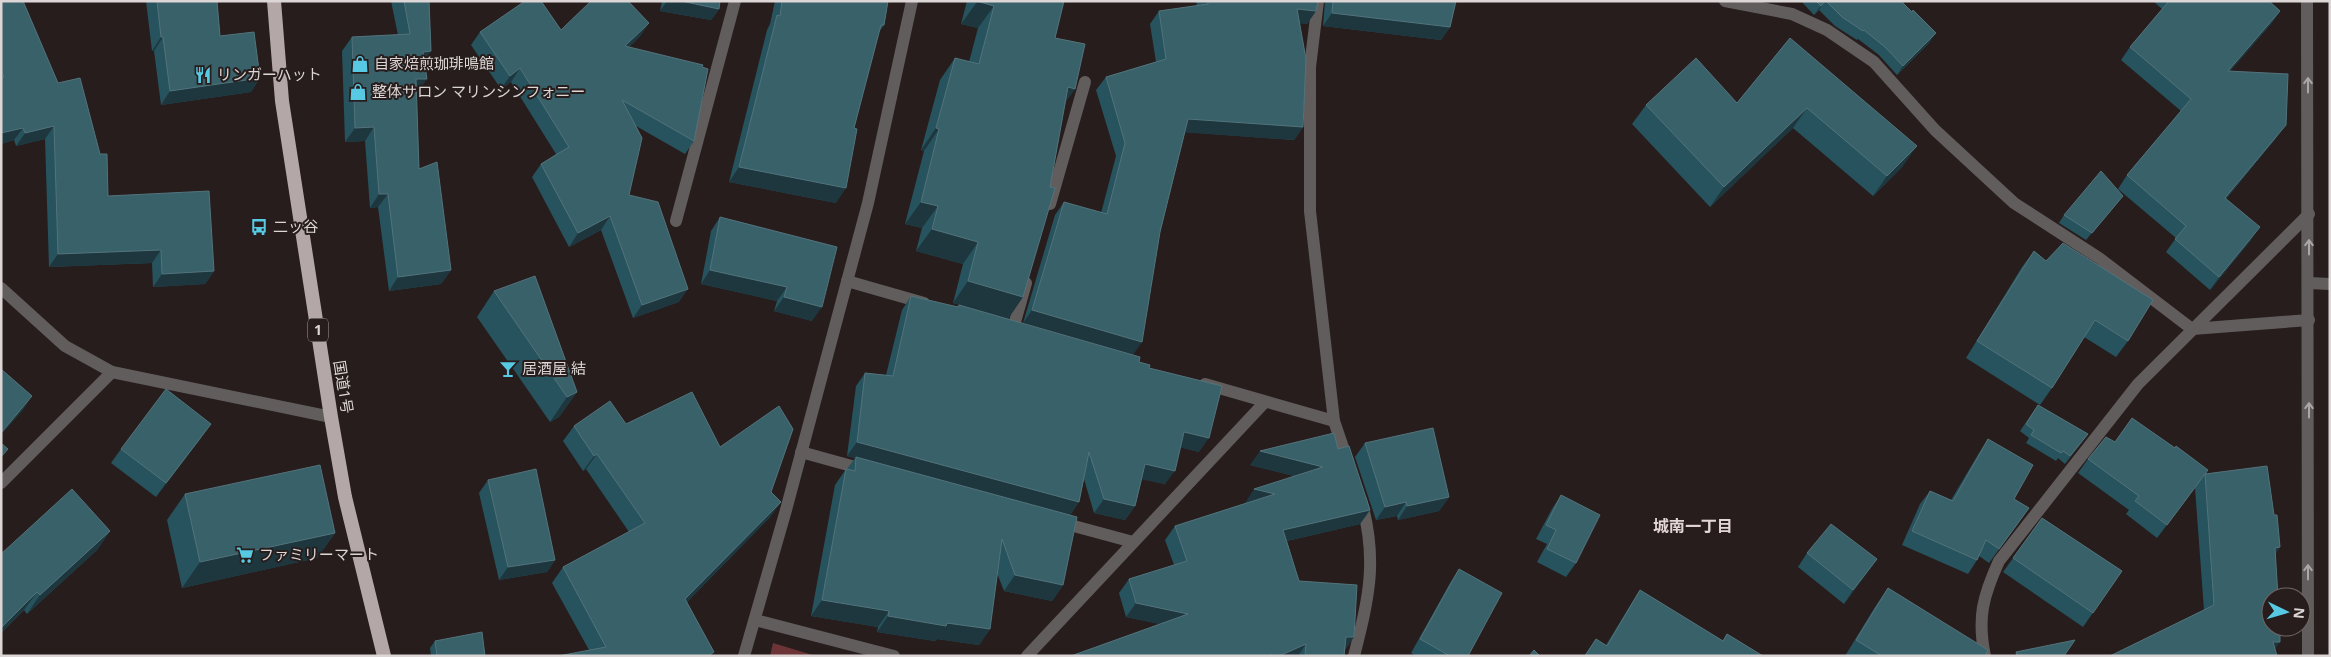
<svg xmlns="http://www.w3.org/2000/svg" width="2331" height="657" font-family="'Noto Sans','Noto Sans JP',sans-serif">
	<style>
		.green { fill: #6c3437 }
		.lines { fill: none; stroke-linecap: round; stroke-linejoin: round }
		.pedestrian { stroke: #625d5d; stroke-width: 12 }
		.minor { stroke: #625d5d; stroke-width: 12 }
		.tertiary { stroke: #625d5d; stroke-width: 12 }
		.trunk { stroke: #b4a7a7; stroke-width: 14 }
		.wall { fill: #26535d }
		.shaded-wall { fill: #1e373e }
		.building { fill: #39616a; stroke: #53737b }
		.oneway { stroke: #aca6a6 }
		.labels { text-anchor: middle; stroke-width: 4; stroke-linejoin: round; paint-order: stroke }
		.shield { fill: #271d1d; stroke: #a69e9e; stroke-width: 1 }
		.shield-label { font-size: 14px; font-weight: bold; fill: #ddd6d6 }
		.poi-label { font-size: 15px; fill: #ddd6d6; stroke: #271d1d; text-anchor: start }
		.street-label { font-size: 15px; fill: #ddd6d6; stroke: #271d1d }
		.neighbourhood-label { font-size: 16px; font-weight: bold; fill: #e4d6d6; stroke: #271d1d }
	</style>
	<rect width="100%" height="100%" fill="#271d1d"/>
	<polygon class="green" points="773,643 816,656 770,656"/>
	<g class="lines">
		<polyline class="pedestrian" points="2192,329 2309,320"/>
		<g class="minor">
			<polyline points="1318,1 1310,67 1310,211 1334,421 1348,462"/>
			<polyline points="1725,1 1792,14 1827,30 1874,62 1935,130 2014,203 2099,258 2192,329"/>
			<polyline points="1050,204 1085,82"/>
			<polyline points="676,221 735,1"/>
			<polyline points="847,281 924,303"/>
			<polyline points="2309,283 2330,284"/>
			<polyline points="1,288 65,346 112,372 331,417"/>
			<polyline points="1013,329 1026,283"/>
			<polyline points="1205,384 1334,421"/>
			<polyline points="801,452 866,470"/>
			<polyline points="1,483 112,372"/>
			<polyline points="1059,522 1133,542"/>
			<polyline points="755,620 894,656"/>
			<polyline points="744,656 786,510 868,203 912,1"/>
			<polyline points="1027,656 1265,402"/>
			<path d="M1354 656C1369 597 1378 560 1361 500"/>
			<path d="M1985 656C1977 618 1983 596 1999 561L2138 384 2309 214"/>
		</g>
		<polyline class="tertiary" points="2307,1 2308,656"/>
		<polyline class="trunk" points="274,1 282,101 331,417 345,497 384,656"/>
	</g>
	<g class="wall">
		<polygon points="1,1 58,83 108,196 214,271 205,284 153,287 152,263 49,267 45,139 16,146 14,140 1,144"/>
		<polygon points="146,1 217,1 220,36 260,78 251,92 161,105 154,51 152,51"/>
		<polygon points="391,1 429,1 431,51 424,61 417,93 416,93 419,169 451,270 441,284 389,291 378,207 370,208 365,141 345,142 342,51 352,37 398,35"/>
		<polygon points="662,1 720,1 719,9 711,20 660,11"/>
		<polygon points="775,1 888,1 884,25 879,32 854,128 836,203 729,182 767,30 770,24"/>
		<polygon points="967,1 1064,1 1055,38 1075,89 1066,101 1023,297 1008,319 953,303 963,264 916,251 922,228 905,224 924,151 921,150 940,80 955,58 969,62 978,28 961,24"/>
		<polygon points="1196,1 1318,1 1316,11 1307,24 1300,23 1303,127 1294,140 1185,132 1160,232 1023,323 1055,215 1064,202 1101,213 1116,156 1096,90 1106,77 1156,62 1150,24 1159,11 1197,6"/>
		<polygon points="1325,1 1456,1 1450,27 1441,40 1323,26"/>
		<polygon points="1801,1 1901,1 1930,42 1897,75 1879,55 1858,39 1857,40 1835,26 1819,10 1814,15"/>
		<polygon points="2153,1 2269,1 2280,11 2271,24 2230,71 2276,138 2226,199 2251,240 2210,290 2166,252 2176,238 2118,189 2127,175 2181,111 2121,60 2130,47 2162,9"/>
		<polygon points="649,23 640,36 629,47 694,141 685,154 636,126 629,195 679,302 633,318 601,230 569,247 532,177 541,164 556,154 511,82 501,89 471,45 480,32 561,30"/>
		<polygon points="1790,38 1903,166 1873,196 1793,128 1710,207 1632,124 1646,105 1737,103"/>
		<polygon points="2117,203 2086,240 2059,223 2064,215"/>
		<polygon points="720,217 837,247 812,321 774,311 777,301 701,284 711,231"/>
		<polygon points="2034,251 2128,341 2116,357 2084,337 2052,388 2040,405 1966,358 2022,267"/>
		<polygon points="494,291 577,392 559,417 550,422 477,317"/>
		<polygon points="911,296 957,307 959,305 1139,362 1149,368 1199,452 1180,447 1165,484 1142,479 1135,506 1125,520 1094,513 1084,479 1079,502 1070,515 1063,585 1052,601 1004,591 997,573 990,629 979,645 937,639 935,641 877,632 878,627 811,616 835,485 846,469 847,469 855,458 847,456 856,386 865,373 886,375 902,310"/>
		<polygon points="2038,405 2088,434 2065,464 2058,458 2056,461 2026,443 2029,438 2020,431"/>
		<polygon points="626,424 720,447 771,492 781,502 770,517 687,602 714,652 589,650 552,583 563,567 629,532 586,469 583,471 563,441 574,426"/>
		<polygon points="201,438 156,497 111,463 121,449"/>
		<polygon points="1988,439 2014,499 2019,522 1989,563 1979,556 1977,560 1968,574 1902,545 1920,504 1930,491 1951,500 1979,453"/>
		<polygon points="2115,442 2206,473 2274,515 2280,547 2275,554 2278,597 2204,610 2195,488 2157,538 2126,514 2129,510 2078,473 2088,459"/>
		<polygon points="1365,443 1449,497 1439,511 1398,520 1397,516 1376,520 1355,457"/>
		<polygon points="1338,449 1370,510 1360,524 1287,541 1299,581 1354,637 1344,651 1344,656 1071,656 1160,624 1126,617 1119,593 1129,579 1174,565 1165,540 1175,526 1246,503 1245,503 1294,476 1250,465"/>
		<polygon points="488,480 555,560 547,572 499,580 479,493"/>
		<polygon points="185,494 335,533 317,558 182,588 167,520"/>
		<polygon points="1561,495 1576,563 1566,577 1537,562 1547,544 1536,539 1552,509"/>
		<polygon points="2042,518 2122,571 2083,627 2003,572"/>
		<polygon points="110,531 97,550 27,614 24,610 1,633 1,554"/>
		<polygon points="1807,553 1877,559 1844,604 1798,567"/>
		<polygon points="1459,569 1468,656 1416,656 1411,653 1450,583"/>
		<polygon points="1888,588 1985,656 1845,656 1875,607"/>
		<polygon points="1640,590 1723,641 1727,634 1763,656 1584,656 1596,639 1606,645 1631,604"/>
		<polygon points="435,641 485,656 431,656 430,648"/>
	</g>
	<g class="shaded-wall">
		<polygon points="667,1 681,1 719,9 711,20 660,11"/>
		<polygon points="1825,1 1819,10 1814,15 1821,6"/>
		<polygon points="977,2 994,6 978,28 961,24"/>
		<polygon points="1297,9 1316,11 1307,24 1288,22"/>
		<polygon points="2280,11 2271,24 2219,84 2228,71"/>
		<polygon points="1332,13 1450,27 1441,40 1323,26"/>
		<polygon points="649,23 640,36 616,59 625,46"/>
		<polygon points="1936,33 1930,42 1897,75 1903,66"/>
		<polygon points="161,37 163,37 154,51 152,51"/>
		<polygon points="431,51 421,65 423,52"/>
		<polygon points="520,68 511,82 501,89 510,76"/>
		<polygon points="260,78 251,92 161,105 170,91"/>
		<polygon points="416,79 427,79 417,93 406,93"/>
		<polygon points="1068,87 1075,89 1059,111"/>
		<polygon points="1807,108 1793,128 1710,207 1724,187"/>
		<polygon points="1188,119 1303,127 1294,140 1179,132"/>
		<polygon points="2286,125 2276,138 2216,211 2225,198"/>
		<polygon points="54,126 45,139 16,146 25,133"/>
		<polygon points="374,127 365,141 345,142 355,128"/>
		<polygon points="23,128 14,140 1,144 1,133"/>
		<polygon points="936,128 939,129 924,151 921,150"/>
		<polygon points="1917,146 1903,166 1873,196 1887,176"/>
		<polygon points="739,167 846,188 836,203 729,182"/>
		<polygon points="379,194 388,194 378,207 370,208"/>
		<polygon points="921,202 938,206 922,228 905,224"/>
		<polygon points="610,216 601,230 569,247 578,233"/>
		<polygon points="2260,227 2251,240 2210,290 2219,277"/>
		<polygon points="932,229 978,242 963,264 916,251"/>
		<polygon points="161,250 152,263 49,267 58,254"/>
		<polygon points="451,270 441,284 389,291 398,277"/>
		<polygon points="710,270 787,287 777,301 701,284"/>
		<polygon points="214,271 205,284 153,287 162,274"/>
		<polygon points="968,281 1023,297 1008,319 953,303"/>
		<polygon points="688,289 679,302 633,318 642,305"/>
		<polygon points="784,297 822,307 812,321 774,311"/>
		<polygon points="1032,310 1142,342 1133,355 1023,323"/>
		<polygon points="577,392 559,417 550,422 567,397"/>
		<polygon points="32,396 23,410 1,435 1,433"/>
		<polygon points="211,424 201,438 156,497 166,483"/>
		<polygon points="1184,432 1209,438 1199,452 1174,446"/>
		<polygon points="857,442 1079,502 1069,516 856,457 855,458 847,456"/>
		<polygon points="1260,451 1323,467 1313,481 1250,465"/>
		<polygon points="597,454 586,469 583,471 594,456"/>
		<polygon points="1145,464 1175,471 1165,484 1135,478"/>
		<polygon points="1254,489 1275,494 1266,507 1245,503"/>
		<polygon points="1449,497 1439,511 1398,520 1407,506"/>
		<polygon points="1104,499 1135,506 1125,520 1094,513"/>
		<polygon points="781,502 770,517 674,615 685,599"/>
		<polygon points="1406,502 1397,516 1376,520 1385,507"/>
		<polygon points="1370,510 1360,524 1274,544 1283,530"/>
		<polygon points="110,531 97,550 27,614 40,595"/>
		<polygon points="335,533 317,558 182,588 200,562"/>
		<polygon points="2280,547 2271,561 2275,548"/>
		<polygon points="1877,559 1867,573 1844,604 1853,590"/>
		<polygon points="555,560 547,572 499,580 508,567"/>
		<polygon points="1015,575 1063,585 1052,601 1004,591"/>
		<polygon points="37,592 24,610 1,633 1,628"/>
		<polygon points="822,600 889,611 878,627 811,616"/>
		<polygon points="1136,603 1188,614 1178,628 1126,617"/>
		<polygon points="888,616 990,629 979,645 937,639 935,641 877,632"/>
		<polygon points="1346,637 1354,637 1344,651"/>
		<polygon points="2273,642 2280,642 2271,655"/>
		<polygon points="1306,644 1298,656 1279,656"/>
	</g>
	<g class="building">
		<polygon points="1,1 23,1 58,83 80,78 100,154 107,154 108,196 209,191 214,271 162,274 161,250 58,254 54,126 25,133 23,128 1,133 1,78 4,77 1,70"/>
		<polygon points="157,1 217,1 220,36 254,32 260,78 170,91 163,37 161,37"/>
		<polygon points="404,1 429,1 431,51 423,52 427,79 416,79 419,169 437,162 451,270 398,277 388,194 379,194 374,127 355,128 352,37 410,34"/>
		<polygon points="525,1 541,1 561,30 591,1 628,1 649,23 625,46 703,65 702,67 708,69 694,141 622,100 642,138 629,195 658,202 688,289 642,305 610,216 578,233 541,164 569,147 520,68 510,76 480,32"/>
		<polygon points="681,1 720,1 719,9"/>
		<polygon points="782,1 888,1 884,25 881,25 854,128 857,129 846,188 739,167 777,15 780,16"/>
		<polygon points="977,1 1064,1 1055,38 1085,44 1075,89 1068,87 1050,187 1055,188 1023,297 968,281 978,242 932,229 938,206 921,202 939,129 936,128 955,58 979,64 994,6"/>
		<polygon points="1208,1 1318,1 1316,11 1297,9 1306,59 1303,127 1188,119 1160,232 1142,342 1032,310 1064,202 1107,214 1125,143 1106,77 1166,59 1159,11 1208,4"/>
		<polygon points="1333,1 1456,1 1450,27 1332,13"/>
		<polygon points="1816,1 1825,1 1821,6"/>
		<polygon points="1826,1 1901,1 1912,12 1913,10 1936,33 1903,66 1885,47 1864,30 1863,31 1842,17"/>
		<polygon points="2169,1 2269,1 2280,11 2228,71 2288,74 2286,125 2225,198 2260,227 2219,277 2175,239 2186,226 2127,175 2191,99 2130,47"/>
		<polygon points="1790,38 1917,146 1887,176 1807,108 1724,187 1646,105 1696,58 1737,103"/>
		<polygon points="2101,171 2123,196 2092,233 2064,215"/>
		<polygon points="720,217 837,247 822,307 784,297 787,287 710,270"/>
		<polygon points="2063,243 2153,300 2128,341 2095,320 2052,388 1977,341 2034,251 2046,261"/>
		<polygon points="535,276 577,392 567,397 494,291"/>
		<polygon points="911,296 958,307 959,305 1140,357 1139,362 1150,365 1149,368 1222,386 1209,438 1184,432 1175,471 1145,464 1135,506 1104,499 1089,452 1079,502 857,442 865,373 893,376"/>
		<polygon points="1,369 32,396 1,433"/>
		<polygon points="166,389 211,424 166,483 121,449"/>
		<polygon points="692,392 720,447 779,406 793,429 771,492 781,502 685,599 714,652 708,656 558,656 606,647 563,567 645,523 597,454 594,456 574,426 610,401 626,424"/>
		<polygon points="2038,405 2088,434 2070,456 2063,451 2061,453 2031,435 2034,430 2026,424"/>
		<polygon points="2132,418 2175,448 2176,446 2208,470 2205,474 2267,466 2274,515 2277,515 2280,547 2275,548 2278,597 2271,597 2271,627 2280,627 2280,642 2273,642 2277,656 2110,656 2214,605 2205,474 2167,525 2135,501 2139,496 2088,459 2106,437 2115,442"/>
		<polygon points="1433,428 1449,497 1407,506 1406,502 1385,507 1365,443"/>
		<polygon points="1334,433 1338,449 1349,446 1370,510 1283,530 1299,581 1357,585 1354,637 1346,637 1344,656 1305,656 1306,644 1279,656 1273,656 1272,654 1268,656 1071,656 1188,614 1136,603 1129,579 1187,561 1175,526 1275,494 1254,489 1323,467 1260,451"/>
		<polygon points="1988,439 2033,465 2014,499 2029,508 1999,549 1986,540 1977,560 1912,531 1930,491 1953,501"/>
		<polygon points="1,443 8,449 1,457"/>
		<polygon points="856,457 1077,517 1063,585 1015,575 1002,539 990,629 947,623 946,626 888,616 889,611 822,600 846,469 855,471"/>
		<polygon points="320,465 335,533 200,562 185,494"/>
		<polygon points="536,469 555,560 508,567 488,480"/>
		<polygon points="72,489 110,531 40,595 37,592 1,628 1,554"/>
		<polygon points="1561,495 1600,515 1576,563 1547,549 1556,530 1546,525"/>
		<polygon points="2042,518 2122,571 2093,613 2013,558"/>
		<polygon points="1831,524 1877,559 1853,590 1807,553"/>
		<polygon points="1459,569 1502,593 1468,656 1450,656 1420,639"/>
		<polygon points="1888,588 1988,650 1985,656 1882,656 1856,640"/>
		<polygon points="1640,590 1723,641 1727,634 1763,656 1585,656 1596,639 1607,646"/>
		<polygon points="482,632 485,656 437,656 435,641"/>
		<polygon points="2075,640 2064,656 2017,656 2016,652"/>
		<polygon points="1534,650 1540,656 1529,656"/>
	</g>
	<defs><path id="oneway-shaft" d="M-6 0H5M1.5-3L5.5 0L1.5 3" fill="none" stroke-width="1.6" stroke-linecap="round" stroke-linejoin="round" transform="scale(1.25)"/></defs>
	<g class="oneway">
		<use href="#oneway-shaft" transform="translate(2308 85) rotate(-90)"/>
		<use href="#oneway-shaft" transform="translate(2309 247) rotate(-90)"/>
		<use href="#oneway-shaft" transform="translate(2309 410) rotate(-90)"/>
		<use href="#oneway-shaft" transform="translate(2308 572) rotate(-90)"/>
	</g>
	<defs>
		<g id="shop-bare" transform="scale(1.35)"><path d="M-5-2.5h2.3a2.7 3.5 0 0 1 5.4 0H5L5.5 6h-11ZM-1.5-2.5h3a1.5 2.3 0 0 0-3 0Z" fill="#58c9e3" stroke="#271d1d" stroke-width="2.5" paint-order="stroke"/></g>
		<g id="restaurant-bare" transform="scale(1.35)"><path d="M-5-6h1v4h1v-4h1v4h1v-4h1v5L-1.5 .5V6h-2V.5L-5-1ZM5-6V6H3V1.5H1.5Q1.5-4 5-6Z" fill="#58c9e3" stroke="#271d1d" stroke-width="2.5" paint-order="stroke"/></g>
		<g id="bus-bare" transform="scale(1.35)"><path d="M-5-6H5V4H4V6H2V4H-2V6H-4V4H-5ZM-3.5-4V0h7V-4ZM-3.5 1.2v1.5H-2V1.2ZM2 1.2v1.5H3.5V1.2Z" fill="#58c9e3" stroke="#271d1d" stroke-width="2.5" paint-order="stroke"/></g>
		<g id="bar-bare" transform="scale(1.35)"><path d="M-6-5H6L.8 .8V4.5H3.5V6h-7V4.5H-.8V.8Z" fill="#58c9e3" stroke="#271d1d" stroke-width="2.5" paint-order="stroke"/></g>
		<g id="supermarket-bare" transform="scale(1.35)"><path d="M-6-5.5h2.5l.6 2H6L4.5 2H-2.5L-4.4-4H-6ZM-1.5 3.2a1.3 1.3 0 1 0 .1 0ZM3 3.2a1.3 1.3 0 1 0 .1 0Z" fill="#58c9e3" stroke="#271d1d" stroke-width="2.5" paint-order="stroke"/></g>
	</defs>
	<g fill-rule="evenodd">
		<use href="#shop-bare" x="360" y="64"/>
		<use href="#restaurant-bare" x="203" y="75"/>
		<use href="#shop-bare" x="358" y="92"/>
		<use href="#bus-bare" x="259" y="227"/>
		<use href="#bar-bare" x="508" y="369"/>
		<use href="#supermarket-bare" x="245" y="555"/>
	</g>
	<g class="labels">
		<rect class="shield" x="308" y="318.5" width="20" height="23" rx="4"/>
		<g class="shield-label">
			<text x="318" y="335">1</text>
		</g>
		<g class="poi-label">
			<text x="374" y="69">自家焙煎珈琲鳴館</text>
			<text x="217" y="80">リンガーハット</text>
			<text x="372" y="97">整体サロン マリンシンフォニー</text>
			<text x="273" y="232">二ッ谷</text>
			<text x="522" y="374">居酒屋 結</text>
			<text x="259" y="560">ファミリーマート</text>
		</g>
		<g class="street-label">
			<text transform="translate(343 387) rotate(81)" y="5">国道1号</text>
		</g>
		<g class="neighbourhood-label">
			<text x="1693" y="532">城南一丁目</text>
		</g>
	</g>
	<rect width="2331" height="657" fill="none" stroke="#ddd6d6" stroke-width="5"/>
	<g transform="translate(2286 612) rotate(95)"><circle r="24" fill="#271d1d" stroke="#706767"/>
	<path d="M0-4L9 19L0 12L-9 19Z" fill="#58c9e3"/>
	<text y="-8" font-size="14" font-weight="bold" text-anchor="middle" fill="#ddd6d6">N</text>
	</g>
</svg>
